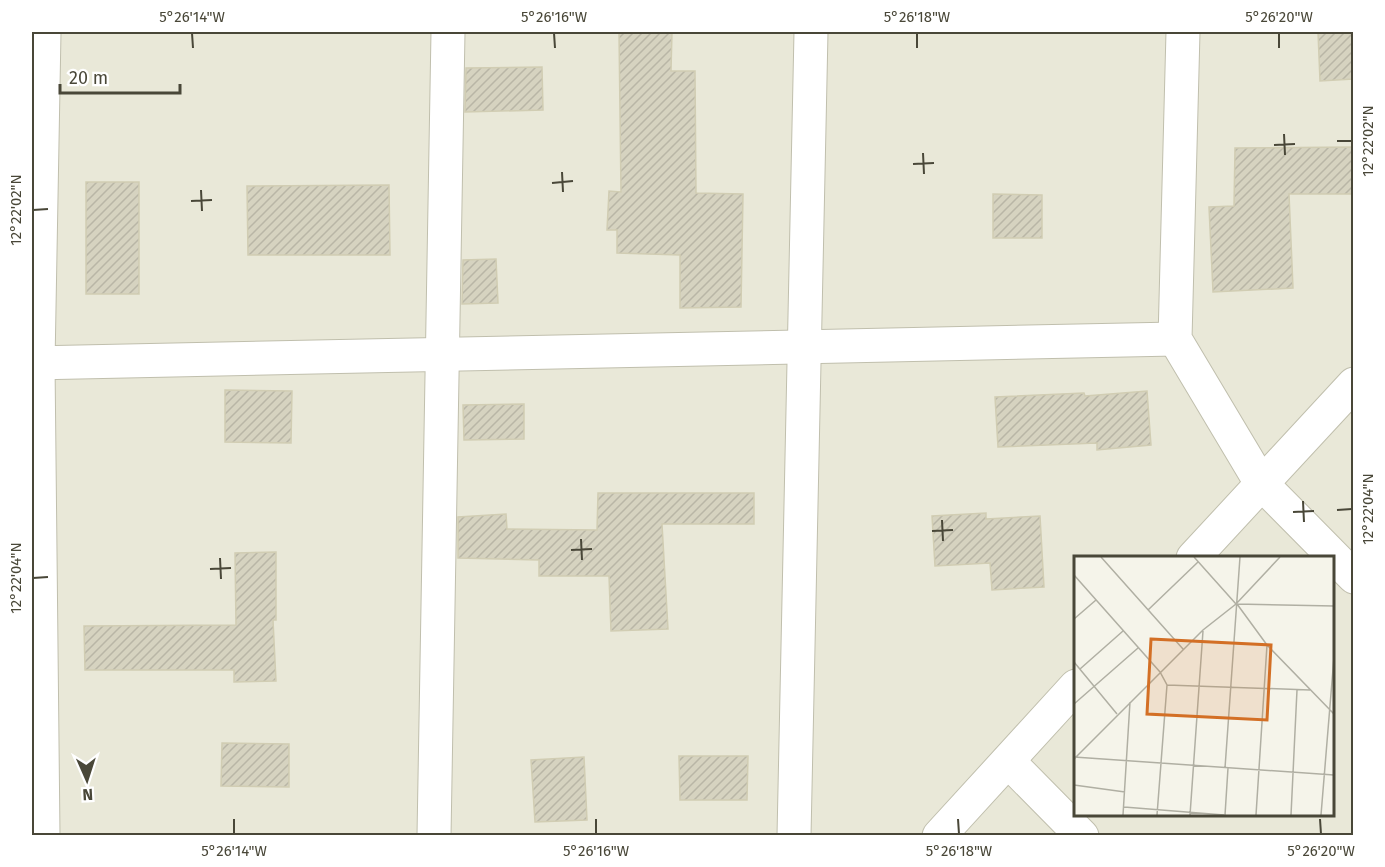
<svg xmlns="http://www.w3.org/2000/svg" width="1385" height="867" font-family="'Fira Sans',sans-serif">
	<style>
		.residential { fill: #e9e8d8; fill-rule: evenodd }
		.building { fill: url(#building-hatch); stroke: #d1cdb3; stroke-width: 1.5 }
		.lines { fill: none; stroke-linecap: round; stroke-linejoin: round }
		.street-casing { stroke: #c0bfad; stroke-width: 35 }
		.street { stroke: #fff; stroke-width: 33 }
		.ticks { fill: none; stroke: #494738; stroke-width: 2 }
		.inset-road { fill: none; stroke: #b0afa3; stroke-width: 1.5 }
		.view { fill: #d36f25; fill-opacity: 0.15; stroke: #d36f25; stroke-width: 3 }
		.inset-edge { fill: none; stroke: #494738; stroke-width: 3 }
		.neatline { fill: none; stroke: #494738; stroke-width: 2 }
		.ticks-label { font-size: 15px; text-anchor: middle; fill: #494738 }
	</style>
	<defs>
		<pattern id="building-hatch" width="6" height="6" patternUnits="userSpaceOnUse" patternTransform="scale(1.5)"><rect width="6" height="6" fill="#d6d3c0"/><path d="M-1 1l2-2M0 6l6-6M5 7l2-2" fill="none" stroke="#b9b6a6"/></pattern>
	</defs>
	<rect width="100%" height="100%" fill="#f5f4ea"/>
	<path class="residential" d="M32 32H1353V835H32ZM1076 558H1332V814H1076Z"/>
	<g class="building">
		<polygon points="619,32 672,32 671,71 695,71 696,193 743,194 741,307 680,308 680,255 617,253 617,230 607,230 609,191 621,192"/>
		<polygon points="1318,32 1353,32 1353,79 1320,81"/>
		<polygon points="542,67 543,110 465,112 466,68"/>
		<polygon points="1353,147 1353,194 1289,194 1293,288 1213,292 1209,207 1234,206 1235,148"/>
		<rect x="86" y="182" width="53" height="112"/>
		<polygon points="389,185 390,255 248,255 247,186"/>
		<polygon points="993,194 1042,195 1042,238 993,238"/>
		<polygon points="496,259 498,303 462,304 463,260"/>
		<polygon points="225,390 292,391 291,443 225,442"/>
		<polygon points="1147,391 1151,445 1097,450 1097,443 998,447 995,397 1084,393 1085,396"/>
		<polygon points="524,404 524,439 464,440 463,405"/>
		<polygon points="598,493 754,493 754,524 662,524 668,629 611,631 609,576 539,576 539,560 458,558 458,517 506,514 507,529 597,530"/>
		<polygon points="986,513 986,519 1040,516 1044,587 992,590 990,563 935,566 932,516"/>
		<polygon points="276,552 276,620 273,620 276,681 234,682 234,670 85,670 84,626 236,625 235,553"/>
		<polygon points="222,743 289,744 289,787 221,786"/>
		<polygon points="679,756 748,756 747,800 680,800"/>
		<polygon points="584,757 587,820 535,822 531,760"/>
	</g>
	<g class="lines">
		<g class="street-casing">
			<g id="street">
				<polyline points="1183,32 1175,339 1261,483 1354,577"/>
				<polyline points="32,363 1175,339"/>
				<polyline points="1193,558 1354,384"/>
				<polyline points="1008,761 1082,836"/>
				<polyline points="43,836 38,363 44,32"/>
				<polyline points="434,836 448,32"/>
				<polyline points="794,836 811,32"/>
				<polyline points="939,836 1076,686"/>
			</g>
		</g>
		<use href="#street" class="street"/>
	</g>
	<path class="ticks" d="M192 33 193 48M554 33 555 48M917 33V48M1279 33V48M1284 134 1285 155M1337 141H1352M1274 145 1295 144M923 153 924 174M913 164 934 163M562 172 563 192M552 183 573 181M201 190 202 211M191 201 212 200M33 210 48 209M1303 501 1304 522M1337 510 1352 509M1293 512 1314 511M942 520 943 541M932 531 953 530M581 539 582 560M571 550 592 549M220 558 221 579M210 569 231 568M33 578 48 577M234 819V834M596 819V834M958 819 959 834M1320 819 1321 834"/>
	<g transform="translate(1074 556)">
		<rect width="260" height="260" fill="#f5f4ea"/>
		<path class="inset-road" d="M27 1 109 93M120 1 162 48 260 50M0 19 86 116 93 129 83 259M163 48 193 89 260 158M74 54 124 6M0 63 22 44M0 106 43 158M6 113 49 75M93 129 236 134M0 148 64 92M0 201 260 219M0 203 129 74 162 48 206 1M151 212 166 1M0 229 51 236M50 251 150 259M49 259 56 146M116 259 129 75M151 259 154 212M182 259 193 89M217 259 223 134M247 259 260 101"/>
		<path class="view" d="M77 83 197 89 193 164 73 158Z"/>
		<rect width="260" height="260" class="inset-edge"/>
	</g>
	<rect width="1385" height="867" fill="none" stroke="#ffffff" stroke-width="66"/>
	<g transform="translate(87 780) rotate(177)" stroke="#ffffff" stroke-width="4.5" paint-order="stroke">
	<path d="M0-4.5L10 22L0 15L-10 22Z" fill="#494738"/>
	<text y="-9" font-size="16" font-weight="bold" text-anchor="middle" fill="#494738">N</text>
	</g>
	<path d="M60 84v9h120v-9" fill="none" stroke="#494738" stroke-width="3"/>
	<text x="69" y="84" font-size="18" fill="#494738" stroke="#ffffff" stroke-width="4.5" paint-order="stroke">20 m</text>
	<rect x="33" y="33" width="1319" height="801" class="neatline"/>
	<g class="ticks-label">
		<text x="192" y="22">5°26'14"W</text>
		<text x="554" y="22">5°26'16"W</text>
		<text x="917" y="22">5°26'18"W</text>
		<text x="1279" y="22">5°26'20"W</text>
		<text transform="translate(1368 141) rotate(-90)" y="5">12°22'02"N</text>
		<text transform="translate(16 210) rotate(-90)" y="5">12°22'02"N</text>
		<text transform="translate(1368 509) rotate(-90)" y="5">12°22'04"N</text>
		<text transform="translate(16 578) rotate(-90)" y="5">12°22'04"N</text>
		<text x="234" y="856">5°26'14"W</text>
		<text x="596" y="856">5°26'16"W</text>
		<text x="959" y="856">5°26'18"W</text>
		<text x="1321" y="856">5°26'20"W</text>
	</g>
</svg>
